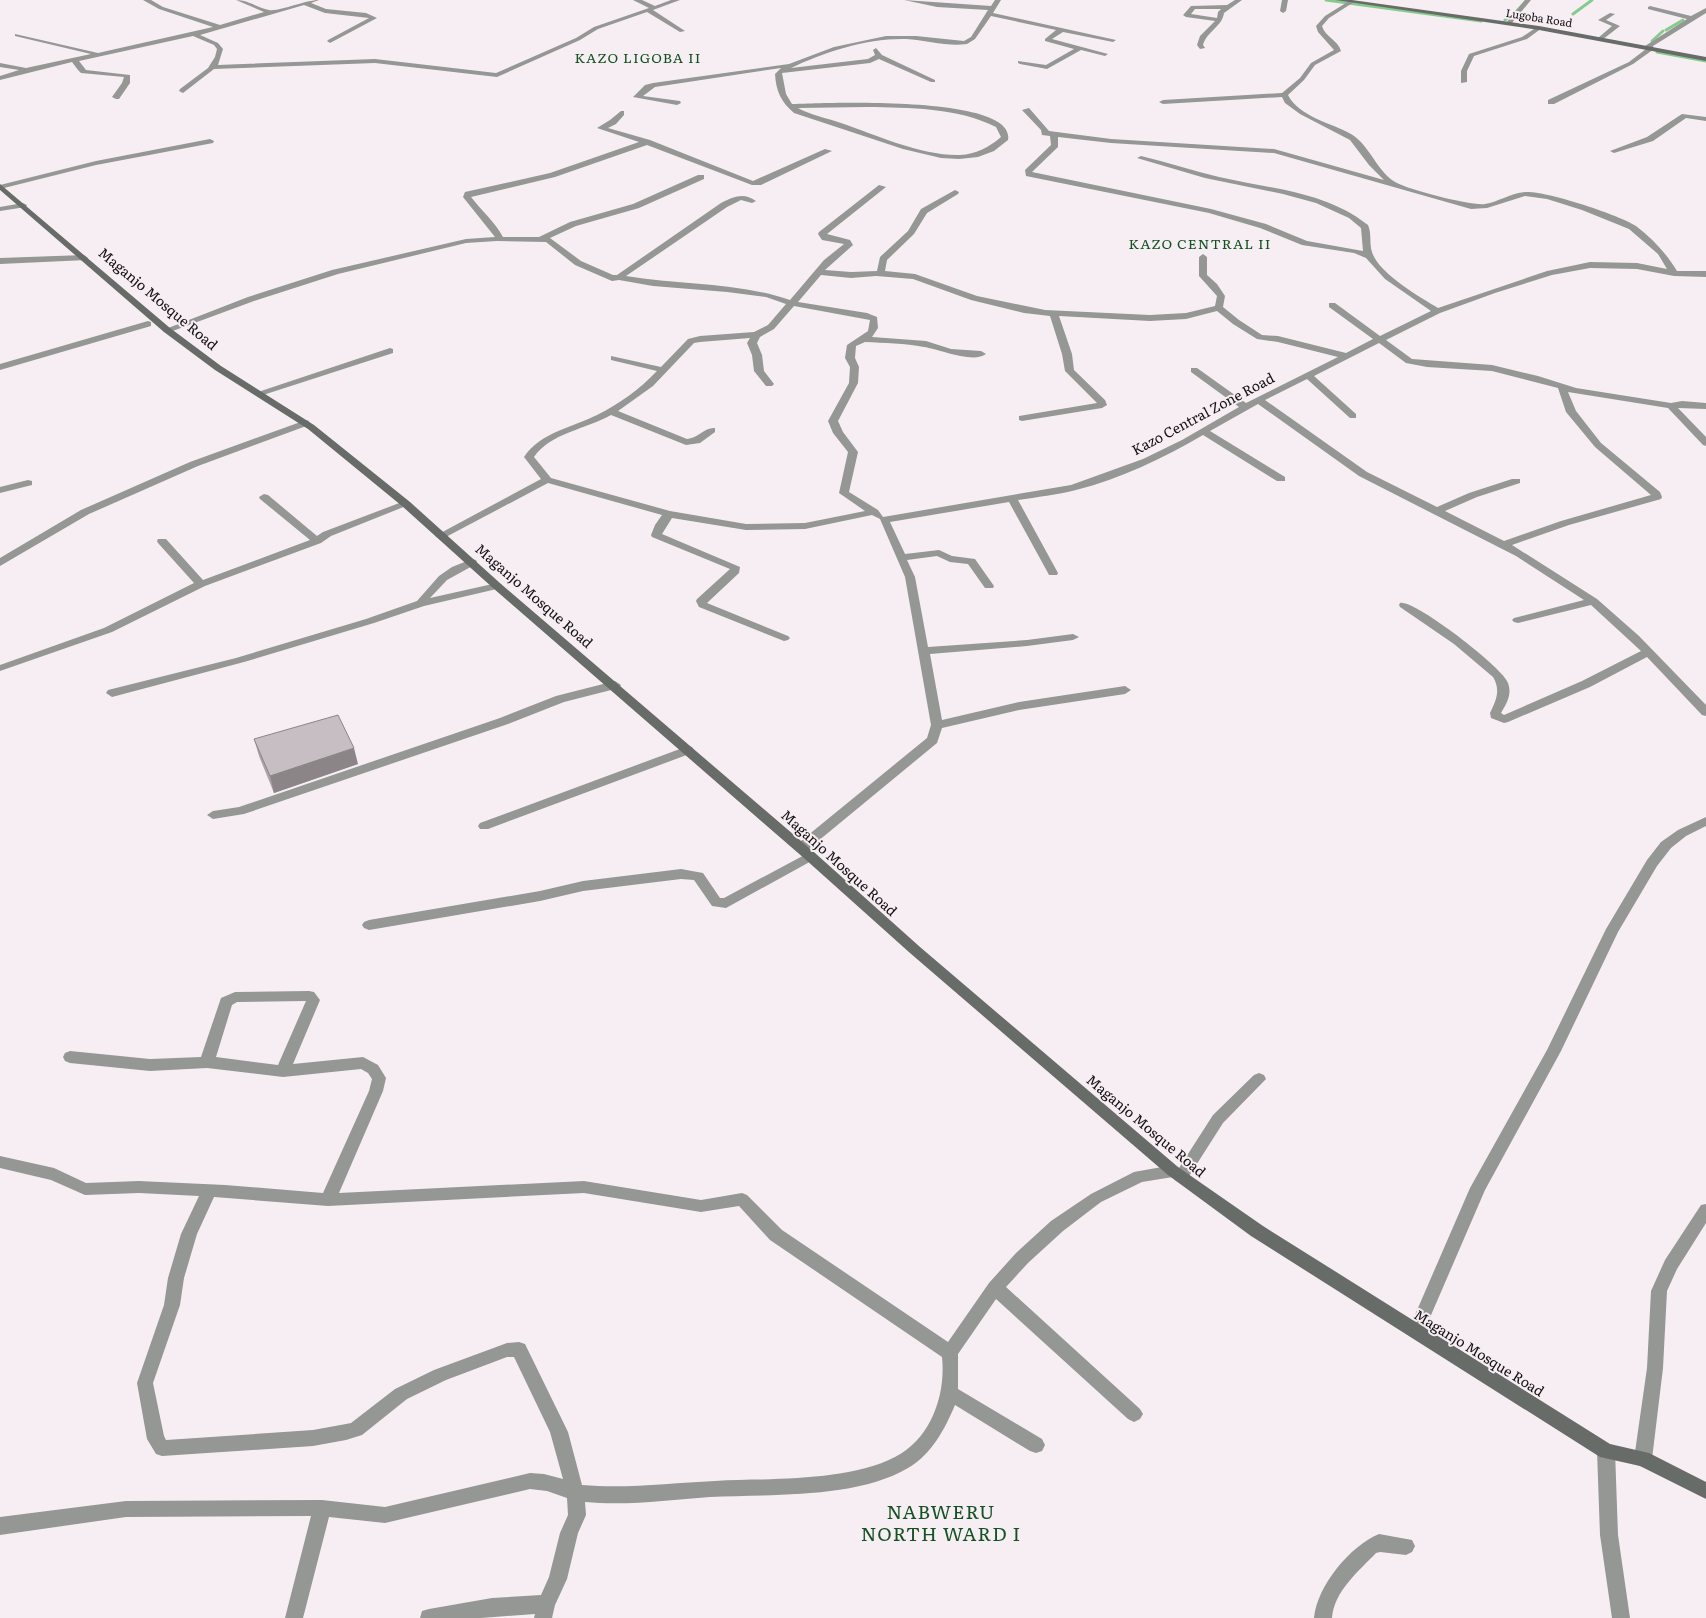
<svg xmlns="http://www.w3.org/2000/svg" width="1706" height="1618" font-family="Literata,serif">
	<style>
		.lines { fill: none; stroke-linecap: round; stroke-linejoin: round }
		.stream { stroke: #86cb8e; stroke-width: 3 }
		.street { fill: #949794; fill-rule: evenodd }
		.secondary { fill: #686c68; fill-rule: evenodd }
		.wall { fill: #aaa3a8 }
		.shaded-wall { fill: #8b8588 }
		.building { fill: #c6bec3; stroke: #8b8588 }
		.labels { text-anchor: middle; stroke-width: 4; stroke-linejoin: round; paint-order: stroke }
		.far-street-label { font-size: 11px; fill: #121011; stroke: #f7eef3 }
		.far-quarter-label { font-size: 14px; letter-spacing: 1px; fill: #135222; stroke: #f7eef3 }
		.street-label { font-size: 14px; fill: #121011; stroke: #f7eef3 }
		.near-quarter-label { font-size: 19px; letter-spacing: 1px; fill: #135222; stroke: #f7eef3 }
	</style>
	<rect width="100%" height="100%" fill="#f7eef3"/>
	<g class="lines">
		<g class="stream">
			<polyline points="1326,0 1481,21"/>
			<polyline points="1573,14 1592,0"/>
			<polyline points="1505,20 1515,13 1527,0"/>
			<polyline points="1666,30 1683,20"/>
			<polyline points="1652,41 1663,31"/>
			<polyline points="1657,52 1706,61"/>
		</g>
		<g class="street">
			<path d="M143 0H151L163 7 220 25 264 12 236 0C249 0 257 8 269 10 279 12 305 0 319 0L311 3 326 9 366 13 377 18 330 43 327 41 328 40 369 18 325 13 304 5 200 35 218 43 223 49 218 65 375 59 496 73 576 38 594 27 649 8 633 0H642L655 6 671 0H680L653 10 685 31 680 32 647 12 598 29 580 40 497 77 375 63 214 69 183 93 179 91 180 89 208 68 215 57 217 49 214 45 193 36 79 61 86 70 130 75V83L119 99H116L112 97 122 83 124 77 81 73 78 70 72 62 0 80V76L19 70 0 67V63L26 68 91 54 15 36V34L98 53 213 27 159 9Z"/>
			<path d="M904 0 991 6 995 0H1001L993 13 1116 40 1113 42 1063 32 1052 39 1108 54 1105 56 1081 50 1047 69 1020 64 1018 63V61L1046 65 1074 49 1045 41V39L1056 30 991 16 975 39 967 44C948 47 926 40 906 39 868 38 824 52 791 68L868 59 875 55 873 50 876 48 882 55 935 80V82H931L879 59 870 63 782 73 786 94 792 104C821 103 1017 94 1008 140L994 151 978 157 959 159 941 158 903 149 794 113C781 102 776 91 775 74L781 68 655 87 643 96 680 101 681 103 677 105 633 97 645 85 653 83 789 64 834 47 886 36H916L964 41 971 37 988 10 937 7ZM867 107C910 108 956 107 996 127L1001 137C988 148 976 154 960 155 922 156 876 135 841 123 827 118 810 115 798 108Z"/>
			<path d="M1235 0H1242L1224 13C1222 27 1207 31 1203 45L1205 48 1200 49 1197 45 1200 36 1215 21 1186 17 1183 15 1184 14 1191 6 1227 5ZM1195 9H1221L1218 12 1217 18 1191 14Z"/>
			<polygon points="1282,0 1288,0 1286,11 1283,13 1280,11"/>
			<polygon points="1525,0 1531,0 1511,24 1507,24 1507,22"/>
			<path d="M1349 1 1354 2 1329 18 1322 26C1325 37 1338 40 1341 51L1315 65 1304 80 1288 95C1299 117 1332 123 1351 134 1370 145 1378 174 1397 183 1410 190 1471 206 1485 204 1498 202 1511 193 1525 192 1544 190 1620 215 1636 226 1653 239 1666 253 1677 271H1706V277L1674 276 1637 269 1590 268 1552 275 1495 293 1440 313 1386 340 1412 359 1492 365 1538 376 1576 388 1671 403 1682 401 1706 403V409L1678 408 1706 437V446L1703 445 1668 408 1568 392 1576 411 1601 443 1660 492 1662 497 1661 499 1569 525 1512 545 1597 599 1639 636 1706 705V716L1702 715 1647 657 1590 687 1508 722 1504 723 1491 718 1490 713C1496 701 1501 690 1493 677L1454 644 1400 607 1399 605 1400 603C1414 599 1500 666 1507 681 1513 693 1507 703 1501 713L1504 715 1582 681 1641 651 1591 605 1518 623 1514 622 1512 620 1514 618 1584 600 1516 556 1359 476 1258 404 1210 431 1285 477V481H1277L1203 435C1164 458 1120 479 1076 490 1057 495 1037 497 1018 500L1058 573 1057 575H1049L1048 573 1009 502 890 522 905 554 939 550 952 556 975 559 994 586 993 588H985L968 564 950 562 937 556 907 560 915 577 928 647 1027 640 1073 634 1079 637 1073 640 1027 646 930 654 942 720 1019 702 1125 686 1131 690 1125 694 1019 710 942 728 937 743 806 851H796L795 848 796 845 927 738 931 725 905 577 880 519 872 515 805 529 746 530 672 518 662 534 740 567 739 573 707 603 788 636 790 638 788 640 784 641 699 607 696 601 697 599 730 569 652 537 651 535 655 525 662 515 548 483 444 538 440 539 435 536 541 479 524 457C541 432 571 428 597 415 619 404 640 389 657 371L611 360V356L661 367 688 339 700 336 754 332 768 325 786 304 766 297 727 292 653 286 619 280 612 281 575 265 546 242 497 241 466 243 338 274 254 301 170 332H164L163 330 248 297 332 270 466 239 495 237 463 197 465 192 550 173 639 142 597 128 610 120 621 111H624V115L616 124 608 128 650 140 753 181 825 149 832 151 761 185H752L647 145 555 177 471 197C481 210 495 222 503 237H539L570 222 633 204 698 175H704V179L639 208 576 226 550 238 581 261 613 275H617L721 203C734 197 743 192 756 201L752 203 741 200 727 207 626 276C681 285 737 282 790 300L824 260 844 244 822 240 818 234 819 232 879 185 886 187 827 234 850 240 853 245 825 270 851 272 877 271 880 257 908 231 921 209 955 190 959 192 958 194 927 213 914 234 887 260 885 271 915 274 977 296 1045 310 1150 315 1186 313 1215 306 1217 296 1199 276V257L1203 254 1207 257V275L1217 284 1225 296 1223 307 1239 320 1262 335 1278 336 1346 353 1373 339 1329 307V303H1335L1380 336 1431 311 1385 279 1366 258 1354 253 1302 245 1260 228 1209 213 1026 176 1025 170 1051 145 1050 136 1042 135 1041 130 1022 110 1029 108 1049 131 1111 139 1274 149 1384 180 1369 165 1350 140 1300 114 1285 103 1282 97 1163 104 1159 102 1163 100 1282 93 1300 78 1311 63 1334 50 1318 32 1316 26 1325 16ZM1058 137 1111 143 1274 153 1471 209 1487 208 1525 196 1547 199 1582 210 1629 229 1658 254 1667 269 1637 263 1590 262 1547 271 1438 308C1420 297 1378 273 1372 252 1369 243 1372 234 1368 225 1325 191 1271 189 1219 177 1193 171 1167 162 1141 156L1137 158 1205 178 1283 194 1316 203 1349 218 1361 228 1363 251 1307 241 1266 224 1211 209 1032 172 1058 147ZM821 275 851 278 876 276 913 279 971 300 1024 313 1050 316 1062 354 1065 371 1097 403 1019 416V420L1022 421 1102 408 1107 405 1105 400 1074 370 1072 354 1059 316 1150 321 1186 319 1217 311 1233 324 1257 339 1278 342 1338 357 1246 403 1197 368H1191V372L1239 407 1182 440 1143 459 1071 485 883 517 878 510 849 492 858 452 843 432 838 421 858 383 859 367 855 358 856 346 865 342C884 343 905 343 924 347 939 349 973 364 986 354L981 351 951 349 926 341 872 337 878 328 877 317 867 313 798 302ZM794 306 870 320 868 331 847 345 845 358 850 367 849 383 828 421 833 433 848 452 839 493 865 511 805 523 746 524 670 511 551 478 534 457C550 433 587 429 611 415L686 445 700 443 715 432V428C705 427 698 438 687 439L618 411 653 386 694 343 700 342 750 338 747 343 752 355 754 371 766 386H772L774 384 764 371 762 355 757 343 760 337 774 329ZM1379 343 1406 363 1427 367 1492 371 1558 388 1566 412 1595 447 1651 495 1561 521 1504 541 1445 511 1477 497 1520 483V479H1512L1469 493 1437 507 1367 472 1265 400 1307 379 1350 418H1356V414L1314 376Z"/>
			<polygon points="1650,6 1691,16 1706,8 1706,13 1653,46 1654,49 1633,64 1554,104 1548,104 1548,100 1629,62 1646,49 1644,47 1645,46 1687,19 1648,9 1648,7"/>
			<polygon points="1610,13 1615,14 1606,20 1620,26 1602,40 1598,40 1598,38 1612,26 1598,20"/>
			<polygon points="1537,27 1542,28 1527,39 1474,56 1467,71 1467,82 1461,83 1461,71 1469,54 1522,37"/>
			<polygon points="1682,114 1706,117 1706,121 1686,118 1653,141 1614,153 1610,151 1647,137"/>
			<polygon points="210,139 214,141 213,143 96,165 0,189 0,185 96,161"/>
			<polygon points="23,203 27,205 26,207 0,211 0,207"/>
			<polygon points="84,255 88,258 87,260 0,264 0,258"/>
			<polygon points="148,321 151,322 151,326 0,370 0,364"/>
			<polygon points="390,348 393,349 393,353 263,395 260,396 255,393"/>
			<polygon points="306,420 309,421 309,425 198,466 89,514 0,566 0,558 81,510 190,462"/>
			<polygon points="28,480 32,481 32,485 0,493 0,487"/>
			<polygon points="264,494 268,495 317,536 323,532 402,502 406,501 411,504 331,536 321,543 205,586 112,632 0,671 0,665 104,628 194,583 158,543 157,541 158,539 166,539 203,580 310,540 260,499 259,497"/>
			<polygon points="472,559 476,560 477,562 476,564 447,580 430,598 497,583 501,584 502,586 501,588 424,606 374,623 244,662 112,697 106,693 108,690 236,658 366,619 417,601 439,576 452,567"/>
			<polygon points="615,681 621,685 619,688 564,702 508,724 244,814 213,819 207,815 213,811 239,807 500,718 556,696"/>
			<polygon points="688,746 692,747 694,750 692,753 488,829 480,829 478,826 480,823"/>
			<polygon points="1706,817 1706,826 1686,836 1671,848 1657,866 1618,932 1561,1051 1485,1190 1422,1336 1416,1338 1410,1336 1408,1331 1470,1188 1547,1050 1606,929 1647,860 1661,842 1678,830"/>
			<polygon points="810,852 815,853 816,856 815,859 726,908 712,906 694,880 681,879 583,891 540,901 369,930 364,928 362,925 364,922 369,920 540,891 583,881 681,869 703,873 720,898 724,898"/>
			<path d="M309 991 314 992 320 1000 293 1064 363 1057 378 1065 386 1078 383 1091 339 1193 584 1181 701 1200 742 1193 747 1195 782 1230 948 1342 989 1283 1016 1253 1051 1221 1091 1194 1134 1172 1173 1165 1179 1168 1213 1115 1254 1075 1259 1073 1264 1075 1266 1079 1223 1123 1186 1181 1181 1183 1176 1181 1173 1177 1142 1182 1101 1202 1063 1231 1028 1263 1006 1287 1140 1409 1143 1414 1140 1419 1134 1422 1128 1419 996 1299 958 1354V1389L1042 1439 1045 1445 1042 1451 1036 1453 1030 1451 955 1405C945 1429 931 1455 908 1468 856 1499 769 1494 710 1497 668 1500 627 1506 585 1502L586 1515 578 1533 567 1579 555 1605 552 1618H534L535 1614 481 1618H420L422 1611 429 1609 492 1598 541 1595 549 1577 560 1533 568 1515 567 1498 547 1491 530 1489 385 1523 329 1517 303 1618H285L311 1516 126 1517 0 1535V1517L126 1501 322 1500 385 1507 530 1473 544 1474 563 1479 550 1432 514 1357H507L446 1380 407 1399 362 1435 346 1440 313 1446 162 1456 156 1454 147 1439 137 1383 164 1305 168 1278 181 1234 199 1196 139 1193 85 1195 51 1180 0 1168V1156L54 1168 86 1183 139 1181 225 1185 323 1193 369 1091 372 1079 368 1073 361 1069 283 1077 207 1068 150 1071 70 1063 65 1061 63 1057 65 1053 70 1051 150 1059 201 1057 221 998 235 992ZM306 1001 278 1065 216 1057 232 1005 237 1002ZM584 1193 701 1212 739 1206 770 1240 942 1357C946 1395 931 1439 895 1457 847 1482 768 1478 715 1481 670 1483 626 1489 582 1485L568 1432 525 1344 519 1342 507 1343 434 1370 395 1389 351 1423 346 1424 313 1430 166 1440 164 1436 153 1383 180 1305 184 1278 197 1234 214 1197 328 1206Z"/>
			<polygon points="1706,1204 1706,1223 1677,1269 1667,1291 1663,1368 1652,1459 1649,1465 1643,1467 1637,1465 1634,1459 1647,1368 1651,1291 1665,1260 1701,1205"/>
			<polygon points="1606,1443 1612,1445 1615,1451 1618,1535 1630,1618 1612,1618 1600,1535 1597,1451 1600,1445"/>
			<path d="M1379 1534 1412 1540 1415 1546 1412 1552 1406 1555 1380 1552 1376 1553C1359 1571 1334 1591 1332 1618H1314C1317 1586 1350 1546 1379 1534Z"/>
		</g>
		<g class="secondary">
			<polygon points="1335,0 1352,0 1539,26 1706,57 1706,61 1539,30"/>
			<polygon points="0,184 170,328 221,366 314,425 410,502 501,584 815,853 920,947 1178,1167 1263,1226 1610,1444 1649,1453 1706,1482 1706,1499 1640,1466 1600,1457 1251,1236 1168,1175 910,953 805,859 493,588 402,506 308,429 215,370 164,332 0,190"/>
		</g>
	</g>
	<polygon class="wall" points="254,739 358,764 274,793 259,756"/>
	<polygon class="shaded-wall" points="354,748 358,764 274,793 270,776"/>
	<polygon class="building" points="338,715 354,748 270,776 254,739"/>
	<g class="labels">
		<g class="far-street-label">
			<text transform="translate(1539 18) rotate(9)" y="4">Lugoba Road</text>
		</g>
		<g class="far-quarter-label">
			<text x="638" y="63">KAZO LIGOBA II</text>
			<text x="1200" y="249">KAZO CENTRAL II</text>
		</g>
		<g class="street-label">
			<text transform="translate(158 299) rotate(40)" y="5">Maganjo Mosque Road</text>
			<text transform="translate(1203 414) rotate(-28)" y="5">Kazo Central Zone Road</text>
			<text transform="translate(534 596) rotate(41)" y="5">Maganjo Mosque Road</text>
			<text transform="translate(839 863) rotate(42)" y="5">Maganjo Mosque Road</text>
			<text transform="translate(1146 1126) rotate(40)" y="5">Maganjo Mosque Road</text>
			<text transform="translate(1479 1353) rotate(32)" y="5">Maganjo Mosque Road</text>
		</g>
		<g class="near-quarter-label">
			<text x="941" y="1519">NABWERU<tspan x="941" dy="22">NORTH WARD I</tspan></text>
		</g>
	</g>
</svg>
